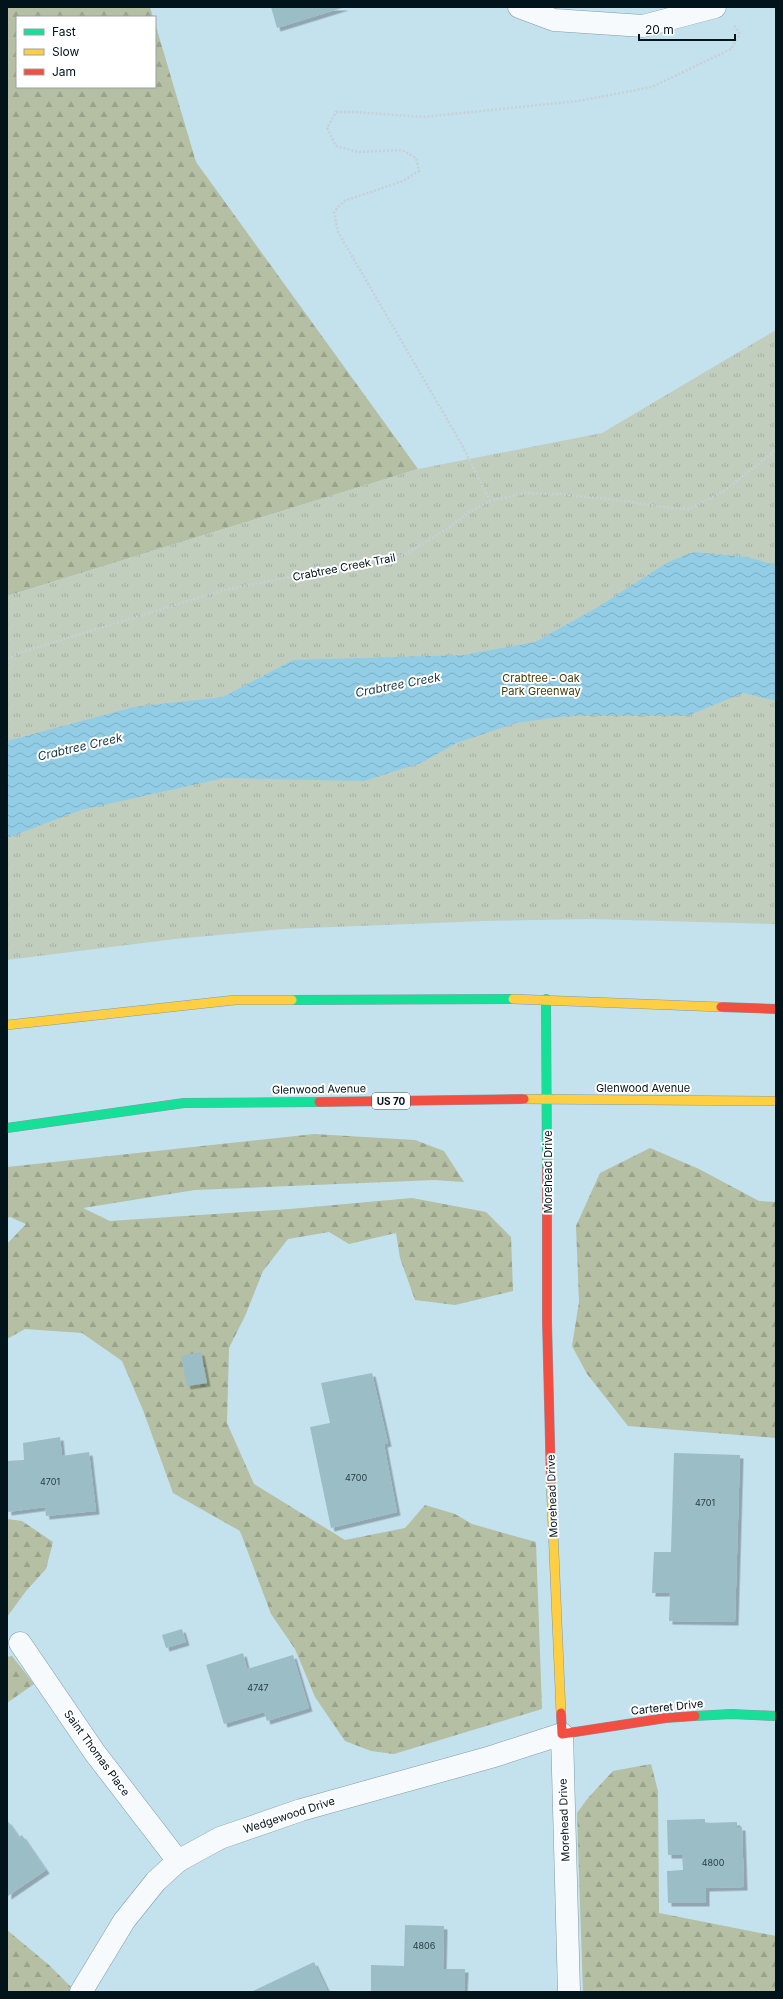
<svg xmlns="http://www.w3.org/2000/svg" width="783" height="1999" font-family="Inter,sans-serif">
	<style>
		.forest { fill: url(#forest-firs) }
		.park { fill: url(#park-tufts) }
		.water { fill: url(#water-waves) }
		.building { fill: #9abdc6; filter: url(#shadow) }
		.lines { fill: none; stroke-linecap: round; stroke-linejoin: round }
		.street-casing { stroke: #809ba6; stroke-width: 23 }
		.fast-casing { stroke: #809ba6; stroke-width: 10 }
		.slow-casing { stroke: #809ba6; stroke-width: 10 }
		.jam-casing { stroke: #809ba6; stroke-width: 10 }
		.path { stroke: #c7d0d4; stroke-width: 2.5; stroke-dasharray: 2 2; stroke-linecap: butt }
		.street { stroke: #f6fafc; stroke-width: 22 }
		.fast { stroke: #16e098; stroke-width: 9 }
		.slow { stroke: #ffcf43; stroke-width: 9 }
		.jam { stroke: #f24e42; stroke-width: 9 }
		.labels { text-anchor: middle; stroke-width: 4; stroke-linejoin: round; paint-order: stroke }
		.number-label { font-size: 9px; fill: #273e46 }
		.shield { fill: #fff; stroke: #4d5a5f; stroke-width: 1 }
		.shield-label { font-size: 10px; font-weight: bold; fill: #01131b }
		.street-label { font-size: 11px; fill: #01131b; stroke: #fff }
		.park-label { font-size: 11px; fill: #3d3b08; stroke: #fff }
		.water-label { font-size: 12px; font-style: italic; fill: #193a47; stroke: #fff }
	</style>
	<defs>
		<pattern id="forest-firs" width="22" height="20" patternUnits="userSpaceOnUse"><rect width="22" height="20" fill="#b4bfa3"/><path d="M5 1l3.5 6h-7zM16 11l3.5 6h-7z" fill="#99a38c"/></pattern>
		<pattern id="park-tufts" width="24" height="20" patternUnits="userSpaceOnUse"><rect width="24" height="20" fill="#c1cebe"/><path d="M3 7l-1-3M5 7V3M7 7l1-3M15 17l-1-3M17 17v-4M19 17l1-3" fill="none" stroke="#a4b0a3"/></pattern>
		<pattern id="water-waves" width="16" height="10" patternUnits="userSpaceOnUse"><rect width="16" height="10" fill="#92cde5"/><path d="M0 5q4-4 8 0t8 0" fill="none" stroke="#7cafc4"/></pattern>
		<filter id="shadow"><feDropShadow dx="3.5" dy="3.5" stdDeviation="0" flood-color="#0004"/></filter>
	</defs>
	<rect width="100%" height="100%" fill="#c4e1ee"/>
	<g class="forest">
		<polygon points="7,7 150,7 153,17 17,17 17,87 155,87 155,23 196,162 418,469 7,596"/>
		<polygon points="314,1134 415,1140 444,1151 464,1182 434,1180 195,1190 83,1208 110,1221 290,1209 412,1198 486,1212 511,1237 513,1291 455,1305 415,1300 400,1258 396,1233 349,1244 329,1232 288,1239 263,1271 245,1316 229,1348 227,1423 254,1484 345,1540 405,1528 425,1505 455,1514 472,1524 536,1542 542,1709 394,1754 371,1751 345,1741 315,1697 295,1649 271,1614 240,1531 173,1493 143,1410 122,1361 82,1333 25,1329 7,1339 7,1244 26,1224 10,1217 7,1218 7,1167"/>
		<polygon points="650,1148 699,1169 759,1201 776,1202 776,1438 628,1426 587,1374 572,1346 579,1302 576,1226 600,1173"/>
		<polygon points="7,1519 22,1521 53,1542 46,1569 26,1591 7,1617"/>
		<polygon points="12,1656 34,1684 7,1703 7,1657"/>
		<polygon points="651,1764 658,1791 659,1913 776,1936 776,1992 583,1992 577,1813 588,1798 613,1771"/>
		<polygon points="7,1930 49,1965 72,1988 70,1992 7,1992"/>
	</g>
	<polygon class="park" points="776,330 776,924 589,919 484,921 284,929 175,939 7,960 7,596 418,469 602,433"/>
	<polygon class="water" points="694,552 747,557 776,565 776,701 743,693 687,716 566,716 516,723 457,743 421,763 364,781 224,778 81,810 7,838 7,741 134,707 223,697 293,660 464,655 535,642 598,607 668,562"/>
	<g class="building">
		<polygon points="271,7 345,7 277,28"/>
		<polygon points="201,1352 207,1383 187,1386 181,1356"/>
		<polygon points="372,1373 388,1443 384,1444 397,1512 331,1528 310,1427 330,1423 321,1383"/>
		<polygon points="60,1437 62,1456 89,1452 96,1511 46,1516 45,1507 8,1512 7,1461 24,1460 23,1443"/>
		<polygon points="674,1453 740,1455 735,1622 669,1621 670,1593 652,1593 654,1552 671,1552"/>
		<polygon points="182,1629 186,1642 166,1648 162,1635"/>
		<polygon points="243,1653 247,1669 293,1655 309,1708 267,1721 264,1712 224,1724 206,1665"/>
		<polygon points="705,1819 705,1823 737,1822 737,1827 742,1827 744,1887 706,1888 706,1903 668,1903 667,1871 683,1870 682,1855 668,1855 667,1820"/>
		<polygon points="7,1820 19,1837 22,1835 46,1870 8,1896"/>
		<polygon points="405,1925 444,1926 443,1969 465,1969 464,1992 371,1992 371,1965 404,1966"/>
		<polygon points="314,1962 328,1992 251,1992"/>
	</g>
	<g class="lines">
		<g class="street-casing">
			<g id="street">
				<polyline points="519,7 554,20 643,26 715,7"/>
				<polyline points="20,1643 95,1753 178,1861"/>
				<polyline points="81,1992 124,1921 156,1881 178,1861 220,1838 301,1810 491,1757 562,1734 569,1992"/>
			</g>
		</g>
		<g class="fast-casing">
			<g id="fast">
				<polyline points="546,999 547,1169"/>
				<polyline points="292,1000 513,999"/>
				<polyline points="7,1128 184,1103 319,1102"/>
				<polyline points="695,1716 731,1714 776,1716"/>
			</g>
		</g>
		<g class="slow-casing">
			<g id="slow">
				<polyline points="513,999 721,1007"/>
				<polyline points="7,1025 235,1000 292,1000"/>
				<polyline points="524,1099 776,1101"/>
				<polyline points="551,1483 561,1713"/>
			</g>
		</g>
		<g class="jam-casing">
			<g id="jam">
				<polyline points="721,1007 776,1009"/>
				<polyline points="319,1102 524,1099"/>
				<polyline points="547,1169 547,1321 551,1483"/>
				<polyline points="561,1713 562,1734 666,1718 695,1716"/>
			</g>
		</g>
		<g class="path">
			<polyline points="490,501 462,445 338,232 334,212 344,201 403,181 419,171 416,158 402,150 358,152 336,146 327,128 336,112 355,112 423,117 578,101 652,87 731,49 740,34 734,25"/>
			<polyline points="7,659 22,652 224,590 404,555 447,529 469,512 490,501 526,493 559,494 616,500 671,508 689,509 724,491 776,450"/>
		</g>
		<use href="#street" class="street"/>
		<use href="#fast" class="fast"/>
		<use href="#slow" class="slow"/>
		<use href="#jam" class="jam"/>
	</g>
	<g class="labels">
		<g class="number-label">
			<text x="356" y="1481">4700</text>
			<text x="50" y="1485">4701</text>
			<text x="705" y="1506">4701</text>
			<text x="258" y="1691">4747</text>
			<text x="713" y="1866">4800</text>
			<text x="424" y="1949">4806</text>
		</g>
		<rect class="shield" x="372" y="1093" width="38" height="16" rx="3"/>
		<g class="shield-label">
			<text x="391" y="1105">US 70</text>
		</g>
		<g class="street-label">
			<text transform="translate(344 567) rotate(-11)" y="4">Crabtree Creek Trail</text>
			<text x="643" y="1092">Glenwood Avenue</text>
			<text transform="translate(319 1089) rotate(-1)" y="4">Glenwood Avenue</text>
			<text transform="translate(548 1172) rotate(-90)" y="4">Morehead Drive</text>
			<text transform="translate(552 1496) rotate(-92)" y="4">Morehead Drive</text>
			<text transform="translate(667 1707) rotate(-6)" y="4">Carteret Drive</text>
			<text transform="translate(97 1753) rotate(54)" y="4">Saint Thomas Place</text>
			<text transform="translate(289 1815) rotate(-18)" y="4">Wedgewood Drive</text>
			<text transform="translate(564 1820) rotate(-92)" y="4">Morehead Drive</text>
		</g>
		<g class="park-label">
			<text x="541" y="682">Crabtree - Oak<tspan x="541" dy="13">Park Greenway</tspan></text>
		</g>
		<g class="water-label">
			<text transform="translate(398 685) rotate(-11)" y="4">Crabtree Creek</text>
			<text transform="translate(80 747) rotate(-13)" y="4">Crabtree Creek</text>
		</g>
	</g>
	<rect width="783" height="1999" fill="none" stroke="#01131b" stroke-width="16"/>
	<rect x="16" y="16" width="140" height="72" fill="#ffffff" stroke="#99a1a4"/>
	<rect x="24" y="29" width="20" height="6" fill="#16e098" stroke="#99a1a4"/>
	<text x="52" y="36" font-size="12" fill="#01131b">Fast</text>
	<rect x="24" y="49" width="20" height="6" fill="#ffcf43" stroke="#99a1a4"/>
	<text x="52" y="56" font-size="12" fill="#01131b">Slow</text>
	<rect x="24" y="69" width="20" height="6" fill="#f24e42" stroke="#99a1a4"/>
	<text x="52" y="76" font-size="12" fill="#01131b">Jam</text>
	<path d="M639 34v6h96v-6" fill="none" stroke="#01131b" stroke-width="2"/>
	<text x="645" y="34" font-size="12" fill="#01131b" stroke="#ffffff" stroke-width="3" paint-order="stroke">20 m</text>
</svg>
